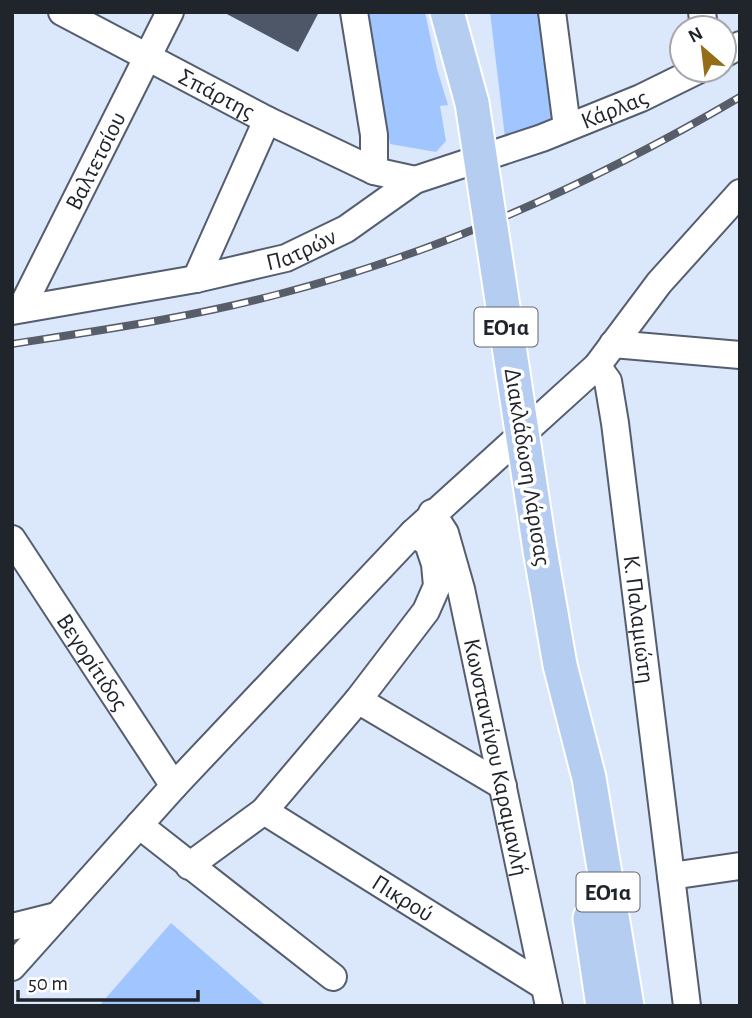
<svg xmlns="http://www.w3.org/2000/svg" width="752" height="1018" font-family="'Alegreya Sans',sans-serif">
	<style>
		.green { fill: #a1c5fe }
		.building { fill: #4d5768 }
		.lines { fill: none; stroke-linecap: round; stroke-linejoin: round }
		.minor-casing { stroke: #545e6f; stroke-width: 30 }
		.major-casing { stroke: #fff; stroke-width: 37 }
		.minor { stroke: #fff; stroke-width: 26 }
		.major { stroke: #b6cdf2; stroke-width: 33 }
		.rail-casing { stroke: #585e69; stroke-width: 8 }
		.rail { stroke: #fff; stroke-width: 5; stroke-dasharray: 16; stroke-linecap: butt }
		.major-bridge-casing { stroke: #fff; stroke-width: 37; stroke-linecap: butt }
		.major-bridge { stroke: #b6cdf2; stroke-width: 33 }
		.labels { text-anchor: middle; stroke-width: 7; stroke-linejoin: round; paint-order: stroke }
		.shield { fill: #fff; stroke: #63666b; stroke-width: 2 }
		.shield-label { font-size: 23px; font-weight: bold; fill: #20242b }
		.street-label { font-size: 24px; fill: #20242b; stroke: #fff }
	</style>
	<rect width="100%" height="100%" fill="#dbe7fb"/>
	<g class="green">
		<polygon points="368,12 425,12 437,69 448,105 440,106 446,141 436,152 390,144"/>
		<polygon points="490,12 544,12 556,120 505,137"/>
		<polygon points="171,923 266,1006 99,1006"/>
	</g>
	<polygon class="building" points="223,12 319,12 298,52"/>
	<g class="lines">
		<g class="minor-casing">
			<g id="minor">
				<path id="s1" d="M62 12 267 120 374 171 415 180"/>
				<polyline points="354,12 374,135 374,171"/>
				<polyline points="552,12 567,127"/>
				<polyline points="702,12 704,28"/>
				<polyline points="724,54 740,45"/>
				<polyline points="196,279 267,120"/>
				<path id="s2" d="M21 309 170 12"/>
				<path id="s3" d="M12 311 196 279 286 258 346 229 415 180 542 138 641 98 698 70"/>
				<polyline points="613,344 740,355"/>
				<path id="s4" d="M597 366 608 381 615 423 687 1006"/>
				<path id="s5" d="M432 513 445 533 461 589 549 1006"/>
				<path id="s6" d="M12 539 174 786"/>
				<polyline points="358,700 503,786"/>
				<path id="s7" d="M264 811 544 986"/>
				<polyline points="139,825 333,977"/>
				<polyline points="189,866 264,811 358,700 426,611 437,586 435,564 428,543 413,533"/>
				<polyline points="671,876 740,866"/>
				<polyline points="12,927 56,916"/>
				<polyline points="12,967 174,786 413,533 597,366 659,283 740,193"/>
			</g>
		</g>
		<g class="major-casing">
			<g id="major">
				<polyline points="447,12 472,103"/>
				<polyline points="540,550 560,665 589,778 627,1006"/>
				<polyline points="590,918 603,1006"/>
			</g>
		</g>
		<use href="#minor" class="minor"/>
		<use href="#major" class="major"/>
		<g class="rail-casing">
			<path id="rail" d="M12 344C103 330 194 317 283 293 444 251 597 181 740 97"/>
		</g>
		<use href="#rail" class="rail"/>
		<g class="major-bridge-casing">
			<polyline id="major-bridge" points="472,103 540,550"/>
		</g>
		<use href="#major-bridge" class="major-bridge"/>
	</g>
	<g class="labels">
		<g class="shield">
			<rect x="474.5" y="307.5" width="63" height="39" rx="5"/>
			<rect x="576.5" y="872.5" width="63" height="39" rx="5"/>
		</g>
		<g class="shield-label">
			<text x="506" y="335">ΕΟ1α</text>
			<text x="608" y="900">ΕΟ1α</text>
		</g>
		<g class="street-label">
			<text dy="8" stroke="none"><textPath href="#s1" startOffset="175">Σπάρτης</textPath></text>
			<text dy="8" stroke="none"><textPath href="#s3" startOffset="642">Κάρλας</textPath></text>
			<text dy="8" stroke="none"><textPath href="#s2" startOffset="166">Βαλτετσίου</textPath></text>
			<text dy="8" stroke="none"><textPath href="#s3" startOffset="296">Πατρών</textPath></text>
			<text transform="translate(528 467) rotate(81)" y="8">Διακλάδωση Λάρισας</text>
			<text dy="8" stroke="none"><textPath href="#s4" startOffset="259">Κ. Παλαμιώτη</textPath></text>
			<text dy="8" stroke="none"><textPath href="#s6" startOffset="147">Βεγορίτιδος</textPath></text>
			<text dy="8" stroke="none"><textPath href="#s5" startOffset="254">Κωνσταντίνου Καραμανλή</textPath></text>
			<text dy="8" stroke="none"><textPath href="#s7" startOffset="164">Πικρού</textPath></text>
		</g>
	</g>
	<rect width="752" height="1018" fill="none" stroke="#20242b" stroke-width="28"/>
	<g transform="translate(703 49) rotate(332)"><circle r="33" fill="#ffffff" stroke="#a6a7aa" stroke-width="2"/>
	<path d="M0-5L12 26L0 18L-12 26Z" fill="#956c17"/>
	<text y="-10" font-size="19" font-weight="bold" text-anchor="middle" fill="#20242b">N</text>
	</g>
	<path d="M18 990v10h180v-10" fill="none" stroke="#20242b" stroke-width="3.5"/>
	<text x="28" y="990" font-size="21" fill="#20242b" stroke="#ffffff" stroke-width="5" paint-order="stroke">50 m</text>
</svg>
